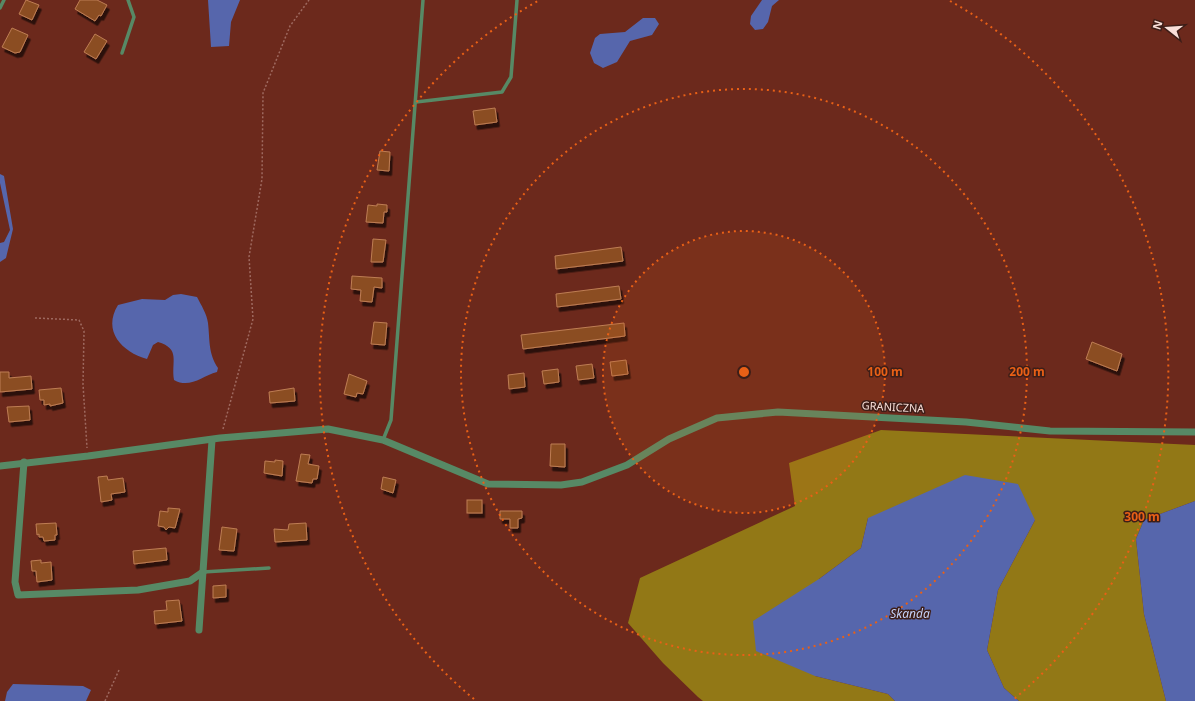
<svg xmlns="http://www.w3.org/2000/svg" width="1195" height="701" font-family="'Noto Sans',sans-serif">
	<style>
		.forest { fill: #927816 }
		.water { fill: #5666ac }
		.building { fill: #8b4e23; stroke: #be7d53; filter: url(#shadow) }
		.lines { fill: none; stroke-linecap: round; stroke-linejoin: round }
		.path { stroke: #9e695f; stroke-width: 1.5; stroke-dasharray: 2 2; stroke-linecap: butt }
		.service { stroke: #578965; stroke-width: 3.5 }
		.minor { stroke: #578965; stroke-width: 7 }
		.ring { fill: none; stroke: #e96016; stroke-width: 2; stroke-dasharray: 2 4 }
		.labels { text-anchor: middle; stroke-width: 3; stroke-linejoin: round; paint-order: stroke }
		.street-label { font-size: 11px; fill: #f9dfd9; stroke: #3d1e18 }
		.water-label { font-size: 12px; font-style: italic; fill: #c4d0f8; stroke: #3d1e18 }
		.centre { fill: #e96016; stroke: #3d1e18; stroke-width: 2 }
		.ring-label { font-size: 12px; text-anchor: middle; font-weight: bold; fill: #e96016; stroke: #3d1e18; stroke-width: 3; stroke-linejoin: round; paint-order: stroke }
	</style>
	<defs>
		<filter id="shadow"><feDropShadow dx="2.5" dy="4.5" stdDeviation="0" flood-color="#0009"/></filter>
	</defs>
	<rect width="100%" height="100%" fill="#6c291c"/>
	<polygon class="forest" points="881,430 1195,445 1195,501 1144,520 1136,539 1144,614 1166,701 1019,701 1004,688 987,650 998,590 1035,520 868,518 861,548 819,579 815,676 888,694 895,701 703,701 698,697 663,663 628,623 640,578 795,506 789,463"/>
	<g class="water">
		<polygon points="208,0 240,0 231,22 229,46 211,47"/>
		<polygon points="762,0 779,0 772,6 768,22 763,29 755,30 750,24 751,16"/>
		<polygon points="643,18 655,18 659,24 652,35 630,41 617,62 603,68 594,63 590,53 595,38 600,34 625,32"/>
		<polygon points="0,174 4,176 13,229 6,258 0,262 0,243 4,242 10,230 0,183"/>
		<path d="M181 294 197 297C201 305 207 314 208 323 210 340 208 353 218 368L217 372C202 376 190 389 174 380 171 361 181 349 158 342L153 345 147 359C122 352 102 331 118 305L142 299 165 300 173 295Z"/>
		<polygon points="965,475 1018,484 1035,520 998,590 987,650 1004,688 1019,701 895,701 888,694 815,676 756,651 753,621 819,579 861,548 868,518"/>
		<polygon points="1195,501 1195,701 1166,701 1144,614 1136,539 1144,520"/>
		<polygon points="13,684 83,686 91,690 86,701 5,701 7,692"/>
	</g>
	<g class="building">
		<polygon points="26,0 39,5 32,20 19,14"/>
		<polygon points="80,0 97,0 107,5 101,16 99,15 95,21 75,9"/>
		<polygon points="12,28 28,35 20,52 15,53 2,47"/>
		<polygon points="95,34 107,41 96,59 84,52"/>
		<polygon points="495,108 497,122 475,125 473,111"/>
		<polygon points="380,151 390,152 389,171 377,170"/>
		<polygon points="377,204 387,205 387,212 384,212 383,223 366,222 368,205 377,206"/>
		<polygon points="373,239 386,240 383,262 371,262"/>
		<polygon points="621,247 623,261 556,269 555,256"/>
		<polygon points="352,276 382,278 382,288 374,287 372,302 360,301 361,290 351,289"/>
		<polygon points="619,286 621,299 557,307 556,294"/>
		<polygon points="374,322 387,323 385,345 371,344"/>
		<polygon points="624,323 625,336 523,349 521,335"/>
		<polygon points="1092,342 1122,354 1117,371 1086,359"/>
		<polygon points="626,360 628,374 612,376 610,362"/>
		<polygon points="592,364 594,378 578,380 576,366"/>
		<polygon points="558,369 559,382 544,384 542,371"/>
		<polygon points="0,372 9,372 9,378 31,376 32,389 0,392"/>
		<polygon points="524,373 525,387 509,389 508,375"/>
		<polygon points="349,374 367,381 363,394 357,393 356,397 344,394"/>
		<polygon points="61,388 63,403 50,406 50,404 44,405 44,400 40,400 39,390"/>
		<polygon points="294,388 295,401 270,403 269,392"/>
		<polygon points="29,406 30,420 9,422 7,407"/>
		<polygon points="551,444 565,444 565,467 550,466"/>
		<polygon points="301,454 310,455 308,464 319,466 317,479 313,479 312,483 296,481"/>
		<polygon points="275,460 283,461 282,476 264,473 265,461 275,462"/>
		<polygon points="107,476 108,480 123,478 125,492 111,494 112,500 101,502 98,477"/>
		<polygon points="383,477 396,480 393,493 381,489"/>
		<rect x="467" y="500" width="15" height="13"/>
		<polygon points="168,508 180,509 175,528 169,527 166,530 164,527 158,526 160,511 168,512"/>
		<polygon points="500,511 522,511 522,518 518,519 518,528 510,528 510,519 500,519"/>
		<polygon points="56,523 57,535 55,535 55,540 44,541 43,537 39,537 39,534 37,535 36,524"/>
		<polygon points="306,523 307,540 275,542 274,529 288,530 289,524"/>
		<polygon points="222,527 237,529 234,551 219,550"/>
		<polygon points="166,548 167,560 134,564 133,551"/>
		<polygon points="41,560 41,563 51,562 52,580 37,582 36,571 32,571 31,561"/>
		<polygon points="226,585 226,597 213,598 213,586"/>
		<polygon points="179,600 182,621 155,624 154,611 167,610 166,601"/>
	</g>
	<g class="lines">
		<g class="path">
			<polyline points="35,318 79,320 84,331 83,384 87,448"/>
			<polyline points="223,429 253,319 249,257 262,179 263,93 290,26 309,0"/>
			<polyline points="105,701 119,670"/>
		</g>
		<g class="service">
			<polyline points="0,8 4,0"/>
			<polyline points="122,53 134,17 128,0"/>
			<polyline points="416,102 502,92 511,77 517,0"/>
			<polyline points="383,440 391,420 423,0"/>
			<polyline points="203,572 269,568"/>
		</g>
		<g class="minor">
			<polyline points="24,462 15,582 18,595 138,590 190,581 203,572"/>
			<polyline points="0,466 88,456 220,438 328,429 383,440 488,484 561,485 582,482 627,465 669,439 717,418 778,412 966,422 1050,431 1195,432"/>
			<polyline points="199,630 212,440"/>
		</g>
	</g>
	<circle cx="744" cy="372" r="141" fill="#e96016" fill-opacity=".12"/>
	<g class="ring">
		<circle cx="744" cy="372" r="141"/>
		<circle cx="744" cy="372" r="283"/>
		<path d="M474 699A424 424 0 0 1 538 1M950 1A424 424 0 0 1 1014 699"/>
	</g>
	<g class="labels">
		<g class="street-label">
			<text transform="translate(893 407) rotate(3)" y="4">GRANICZNA</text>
		</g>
		<g class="water-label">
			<text x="910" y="618">Skanda</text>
		</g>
	</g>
	<circle cx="744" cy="372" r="6" class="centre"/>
	<g class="ring-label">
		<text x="885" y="376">100 m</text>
		<text x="1027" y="376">200 m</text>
		<text x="1142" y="521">300 m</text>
	</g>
	<g transform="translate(1167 28) rotate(287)" stroke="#3d1e18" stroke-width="3" paint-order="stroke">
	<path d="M0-3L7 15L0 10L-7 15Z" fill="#f9dfd9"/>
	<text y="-6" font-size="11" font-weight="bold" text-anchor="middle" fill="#f9dfd9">N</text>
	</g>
</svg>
